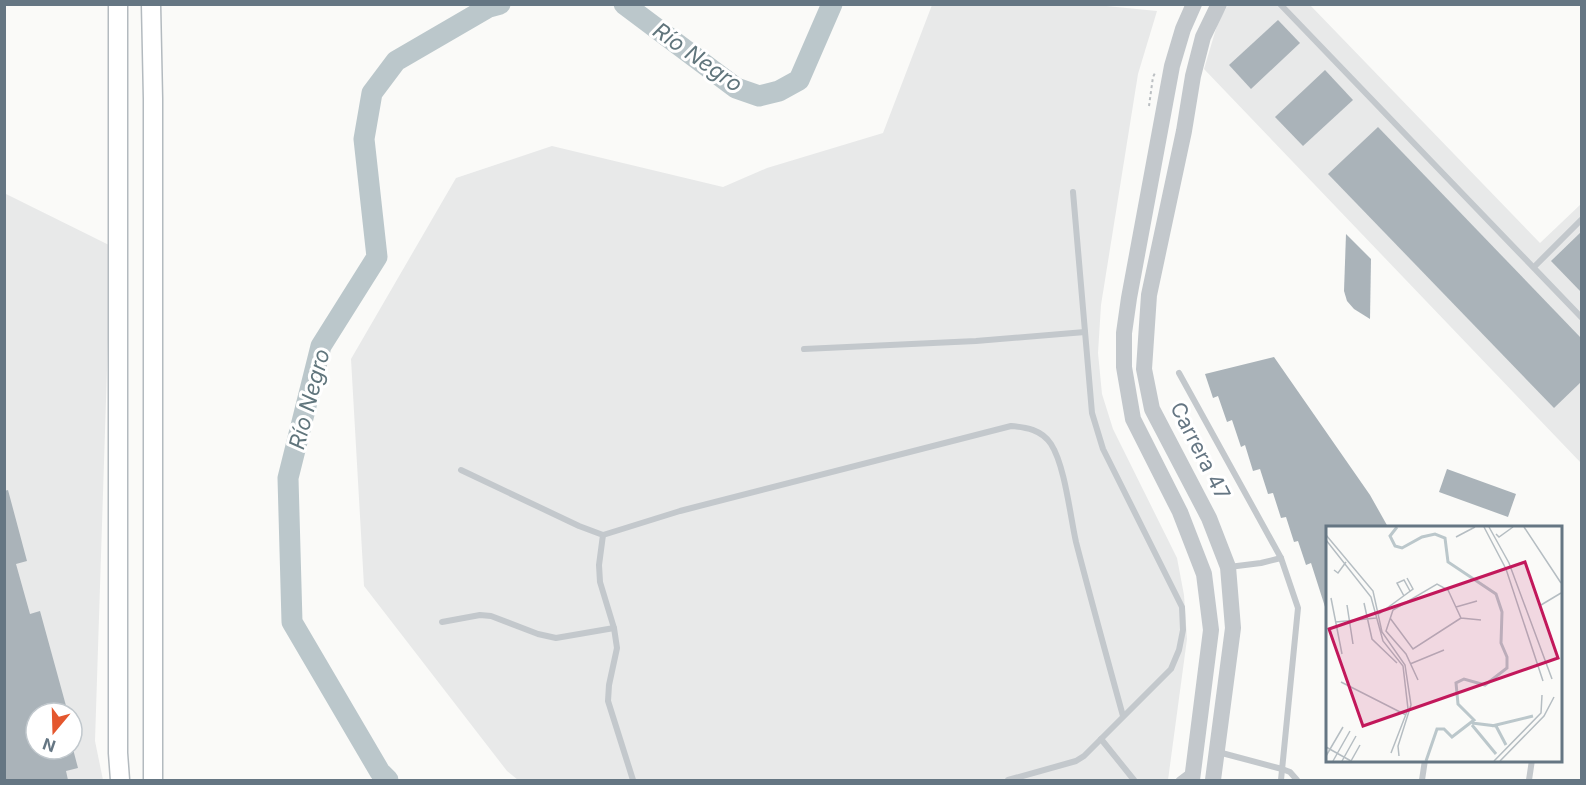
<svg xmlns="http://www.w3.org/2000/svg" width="1586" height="785" font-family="Inter,sans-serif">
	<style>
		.built { fill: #e8e9e9; fill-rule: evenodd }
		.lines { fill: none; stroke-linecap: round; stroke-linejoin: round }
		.river { stroke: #bbc7cb; stroke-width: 21 }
		.building { fill: #aab3b9 }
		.secondary-casing { stroke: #b3babf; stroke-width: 21 }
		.path { stroke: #bbbfc2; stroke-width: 2; stroke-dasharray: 3 3; stroke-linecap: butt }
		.service { stroke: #c3c8cc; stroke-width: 6 }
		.tertiary { stroke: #c3c8cc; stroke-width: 16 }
		.secondary { stroke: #fff; stroke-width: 18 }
		.labels { text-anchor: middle; stroke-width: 6; stroke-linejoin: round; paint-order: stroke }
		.street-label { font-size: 21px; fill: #657683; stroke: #fff }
		.water-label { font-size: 22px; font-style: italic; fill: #60757c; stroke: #fff }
		.inset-river { fill: none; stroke: #bbc7cb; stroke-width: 3 }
		.inset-road { fill: none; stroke: #b5bdc2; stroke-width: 1.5 }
		.view { fill: #c2185b; fill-opacity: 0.15; stroke: #c2185b; stroke-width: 3 }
		.inset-edge { fill: none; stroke: #657683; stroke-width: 3 }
	</style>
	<rect width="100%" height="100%" fill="#fafaf8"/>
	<g class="built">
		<polygon points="1086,4 1157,11 1138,74 1101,305 1098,353 1102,394 1113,429 1177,558 1184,595 1187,639 1168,780 518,780 507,771 364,586 351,359 456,178 552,146 723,187 767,168 883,133 932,5"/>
		<polygon points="1228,5 1310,5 1540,243 1581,204 1581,463 1204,69 1218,22"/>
		<path d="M4 193 111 246 95 741 103 780H5ZM36 713H72V749H36Z"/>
	</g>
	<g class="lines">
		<g class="river">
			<polyline points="624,4 736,88 759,96 779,91 799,80 832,4"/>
			<polyline points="388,780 380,772 292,622 288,478 321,346 377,257 364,139 372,93 396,61 489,7 500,4"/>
		</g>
	</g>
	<g class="building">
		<polygon points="1278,20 1300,43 1251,89 1229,65"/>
		<polygon points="1325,70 1353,100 1303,146 1275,117"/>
		<polygon points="1378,127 1581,338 1581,382 1554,408 1328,174"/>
		<polygon points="1581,232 1581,292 1551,261"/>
		<polygon points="1346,234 1371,259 1370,319 1354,309 1347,301 1344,291"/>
		<polygon points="1274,357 1370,495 1388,527 1328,527 1328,610 1326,610 1311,563 1306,565 1298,541 1294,542 1286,517 1281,518 1273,493 1268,494 1260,469 1253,471 1245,445 1241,447 1232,420 1227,422 1218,396 1213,398 1205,374"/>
		<polygon points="1447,469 1516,494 1508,517 1439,492"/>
		<polygon points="8,490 27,561 16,564 30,614 40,611 68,713 36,713 36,749 73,749 78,768 66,771 68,780 4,780 4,491"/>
	</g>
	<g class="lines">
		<g class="secondary-casing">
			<g id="secondary">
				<polyline points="118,4 118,753 120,780"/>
				<polyline points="151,4 153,99 153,780"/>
			</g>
		</g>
		<polyline class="path" points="1149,106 1153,77 1156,71"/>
		<g class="service">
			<polyline points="1280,4 1582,318"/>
			<polyline points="1534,267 1582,219"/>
			<polyline points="804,349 976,341 1085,332"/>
			<polyline points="1179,373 1281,558 1298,608 1281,780"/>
			<polyline points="461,470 579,526 603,535 599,565 600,582 614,628 617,648 609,685 608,701 633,780"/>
			<path d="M603 535 680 511 1011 426C1026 427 1042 430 1051 444 1065 466 1070 515 1076 542 1091 600 1107 658 1123 716"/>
			<polyline points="1229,567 1261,563 1281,558"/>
			<polyline points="442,622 480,615 491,616 538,634 556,638 614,628"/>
			<polyline points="1101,739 1134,780"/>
			<polyline points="1218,752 1282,769 1290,772 1297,780"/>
			<polyline points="1008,780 1076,761 1084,756 1171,669 1179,650 1183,630 1182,607 1103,449 1092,413 1073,192"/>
			<polyline points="1179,780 1191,771"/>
			<polyline points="1422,780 1425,760"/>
			<polyline points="1529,780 1532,760"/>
		</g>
		<g class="tertiary">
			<polyline points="1192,780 1211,630 1204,574 1180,512 1133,419 1124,367 1124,333 1129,298 1172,66 1183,29 1194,4"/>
			<polyline points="1213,780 1233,628 1228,567 1209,518 1152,409 1144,369 1149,295 1184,131 1193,76 1203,37 1219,4"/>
		</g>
		<use href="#secondary" class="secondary"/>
	</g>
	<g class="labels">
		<g class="street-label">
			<text transform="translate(1200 451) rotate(63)" y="7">Carrera 47</text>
		</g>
		<g class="water-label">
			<text transform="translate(698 57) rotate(35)" y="8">Río Negro</text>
			<text transform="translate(309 399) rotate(-75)" y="8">Río Negro</text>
		</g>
	</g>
	<g transform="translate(1326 526)">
		<rect width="236" height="236" fill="#fafaf8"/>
		<path class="inset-river" d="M71 1 64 10 69 20 76 22 96 11 109 8 119 12 122 36 170 68 176 86 175 117 181 131V142L159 159 138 153 130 157 132 178 148 194 126 211 118 203H111L100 235M146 197 170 200 180 219M146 199 170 228M166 200 207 190"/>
		<path class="inset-road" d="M158 1 180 43 217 155M163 1 183 37 226 153M198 1 235 57M170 8 173 11 187 1M0 9 47 65 56 106 79 139 85 179 72 220 73 230M130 11 149 1M0 14 45 71 57 115 77 140 82 183 65 227M8 44 12 47 20 36M78 70 71 57 78 54 84 65M5 72 16 128M38 77 46 113 71 137M21 79 27 118M215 79 235 67M130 81 151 75M53 88 87 63 81 52M64 92 87 123 135 92M10 96 50 92M84 138 118 124M92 154 80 128 60 105 67 84 111 58 122 64 135 92 155 94M15 156 80 189M0 221 25 235M0 230 17 201M7 235 24 205M16 235 30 210M25 235 34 219M168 235 215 187 216 169M174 235 218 190 228 171"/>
		<path class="view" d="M199 36 232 132 37 200 3 103Z"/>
		<rect width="236" height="236" class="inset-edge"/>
	</g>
	<rect width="1586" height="785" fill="none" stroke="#657683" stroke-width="12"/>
	<g transform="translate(54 731) rotate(199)"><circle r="28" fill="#ffffff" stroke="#c1c8cd" stroke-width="1.5"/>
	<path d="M0-4.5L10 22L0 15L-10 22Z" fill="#e4572e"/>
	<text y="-9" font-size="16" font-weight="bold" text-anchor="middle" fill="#657683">N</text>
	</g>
</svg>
